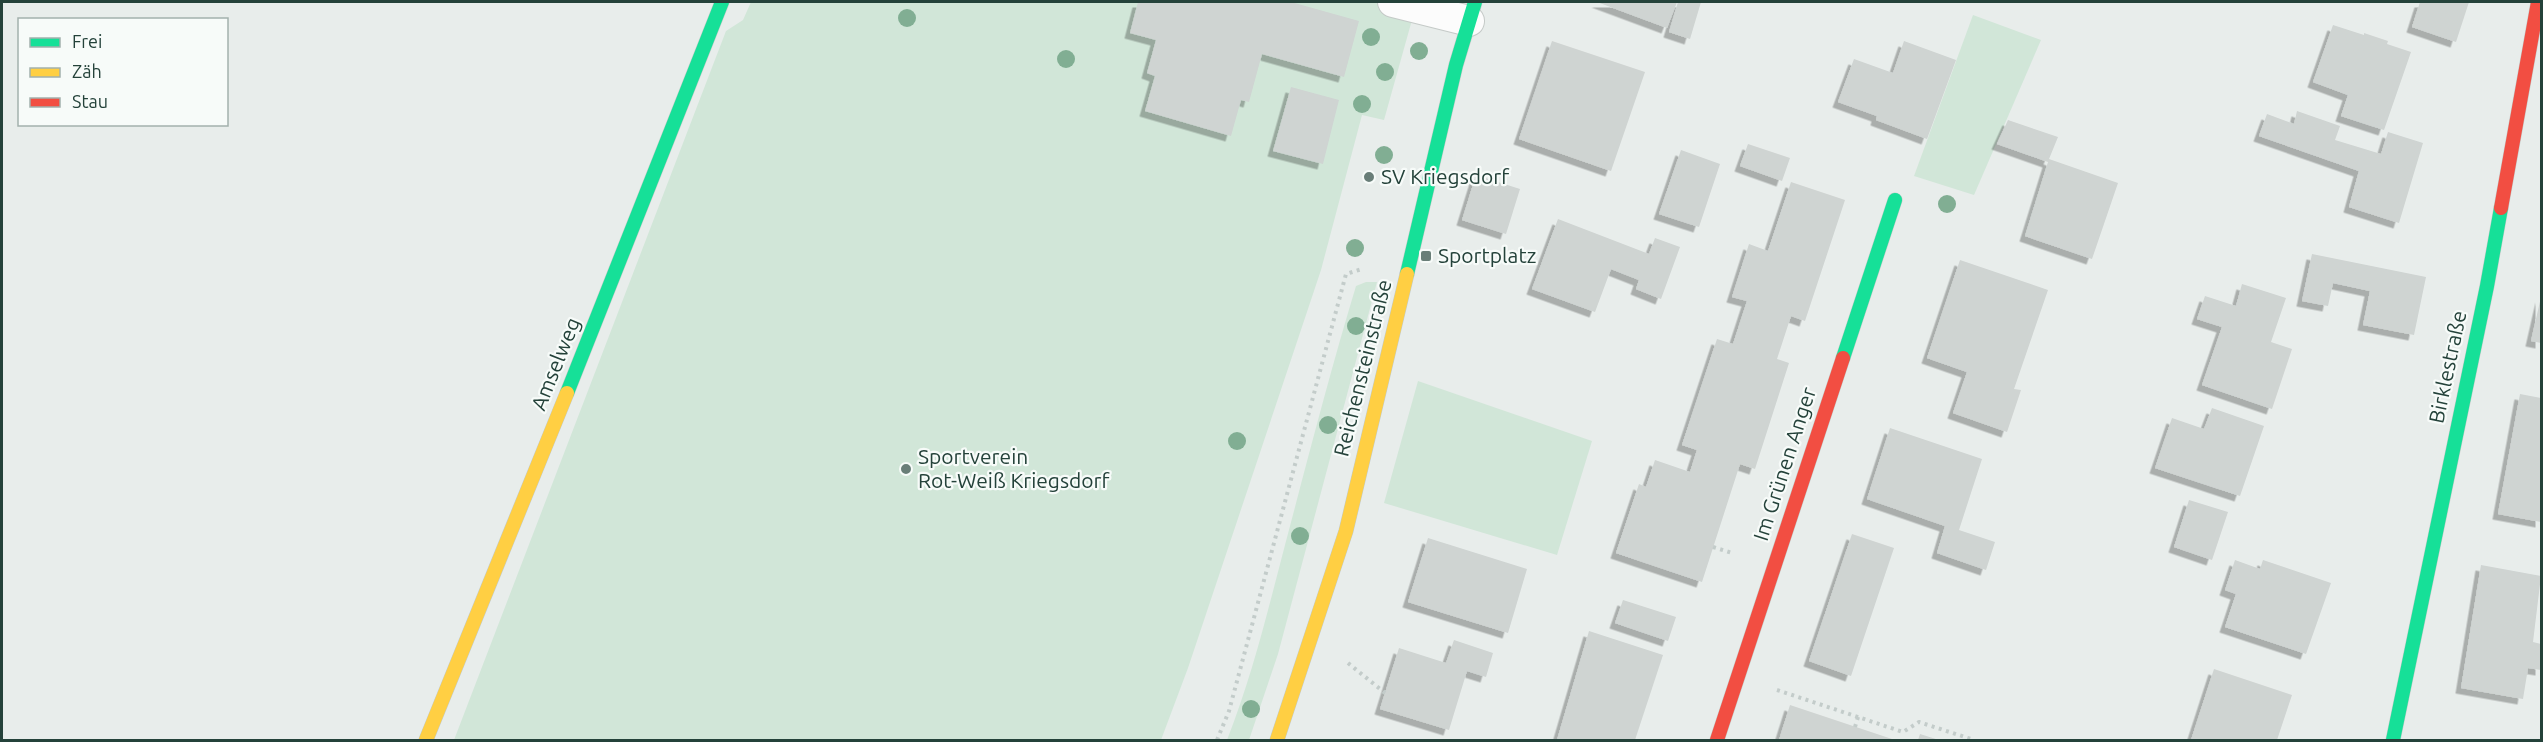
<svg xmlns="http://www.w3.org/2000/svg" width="2543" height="742" font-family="Ubuntu,sans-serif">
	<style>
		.green { fill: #d1e6d8 }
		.building { fill: #cfd4d2; filter: url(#shadow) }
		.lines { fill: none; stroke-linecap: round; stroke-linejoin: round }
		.lane-casing { stroke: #c5cac8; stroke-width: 32 }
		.fast-casing { stroke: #c3cbc8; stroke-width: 15 }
		.slow-casing { stroke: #c3cbc8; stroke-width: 15 }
		.jam-casing { stroke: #c3cbc8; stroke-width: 15 }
		.path { stroke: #c3ccca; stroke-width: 4; stroke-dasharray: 3 4.5; stroke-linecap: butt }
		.lane { stroke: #fcfcfc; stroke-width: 30 }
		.fast { stroke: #16e098; stroke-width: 14 }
		.slow { stroke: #ffcf43; stroke-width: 14 }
		.jam { stroke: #f24e42; stroke-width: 14 }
		.tree { fill: #81ae93 }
		.poi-dot { fill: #697e78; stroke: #f7fbf9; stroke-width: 2 }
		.labels { text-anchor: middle; stroke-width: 4.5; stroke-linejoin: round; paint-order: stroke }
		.poi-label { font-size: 21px; fill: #24423a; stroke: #f7fbf9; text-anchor: start }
		.street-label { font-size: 21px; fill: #24423a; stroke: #f7fbf9 }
	</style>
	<defs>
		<filter id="shadow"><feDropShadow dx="-5.5" dy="5.5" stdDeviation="0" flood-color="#0004"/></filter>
	</defs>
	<rect width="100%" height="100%" fill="#e8edeb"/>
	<g class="green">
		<polygon points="751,2 1417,2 1384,120 1362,115 1321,270 1188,668 1161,740 454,740 726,31 743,20"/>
		<polygon points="1973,15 2041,40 1974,195 1914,176"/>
		<path d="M1366 282H1377L1278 654 1249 740H1227C1252 677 1268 610 1285 545 1308 458 1330 372 1356 286Z"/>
		<polygon points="1418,381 1592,441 1557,555 1384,503"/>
	</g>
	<g class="building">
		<polygon points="1138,2 1291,2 1359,21 1344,77 1262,54 1249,102 1241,100 1231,136 1145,111 1155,76 1147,73 1156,40 1130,33"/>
		<polygon points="1597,2 1677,2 1667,28"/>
		<polygon points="1678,2 1701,2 1690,39 1669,32"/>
		<polygon points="2420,2 2469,2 2456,42 2412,27"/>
		<polygon points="2333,25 2364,35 2364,33 2388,41 2387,44 2411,52 2384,130 2341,116 2348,95 2313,82"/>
		<polygon points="1552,41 1645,72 1611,171 1519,139"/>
		<polygon points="1904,41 1956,60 1927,139 1876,120 1877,116 1838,102 1854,59 1893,73"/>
		<polygon points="1291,87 1339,100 1323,164 1273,151"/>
		<polygon points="2297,111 2340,126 2335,140 2381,154 2388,132 2423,143 2399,223 2349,207 2359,171 2259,136 2267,114 2294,124"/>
		<polygon points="2008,120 2058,137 2049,159 2118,183 2092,259 2025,236 2048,162 1997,144"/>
		<polygon points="1748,144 1790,158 1782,181 1740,166"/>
		<polygon points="1681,150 1720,164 1699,227 1659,214"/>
		<polygon points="1476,175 1520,189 1506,234 1462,220"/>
		<polygon points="1791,182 1845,200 1805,321 1791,316 1777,359 1789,363 1755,469 1740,464 1702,582 1616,553 1639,484 1646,487 1655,460 1690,472 1697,450 1682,445 1717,339 1733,344 1747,301 1732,297 1749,244 1768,251"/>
		<polygon points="1558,219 1649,254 1655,238 1680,247 1661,299 1636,289 1639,280 1611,269 1595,312 1532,289"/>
		<polygon points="2312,254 2426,277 2414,335 2363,325 2370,291 2333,283 2328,306 2302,301"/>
		<polygon points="1960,260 2048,290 2014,389 2021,390 2007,432 1953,413 1967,372 1927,358"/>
		<polygon points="2242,284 2286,298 2271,342 2292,349 2272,409 2202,385 2222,327 2197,319 2205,296 2236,306"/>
		<polygon points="2541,297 2541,343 2531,341"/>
		<polygon points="2520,394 2541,398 2541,522 2498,514"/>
		<polygon points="2212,408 2264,426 2240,496 2155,468 2172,418 2204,429"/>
		<polygon points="1890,428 1982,459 1959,530 1995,542 1986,570 1937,553 1945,526 1867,499"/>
		<polygon points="2189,500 2228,512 2212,560 2174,547"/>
		<polygon points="1852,534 1894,548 1851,676 1809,661"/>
		<polygon points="1428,538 1527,569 1508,633 1408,602"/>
		<polygon points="2235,560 2260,569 2263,560 2331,583 2306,654 2225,627 2236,594 2225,590"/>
		<polygon points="2481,565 2541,576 2533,642 2541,644 2541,670 2528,668 2523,699 2461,688"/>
		<polygon points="1623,600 1676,617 1668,641 1615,623"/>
		<polygon points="1589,631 1663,655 1635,740 1557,740"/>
		<polygon points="1454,640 1493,653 1486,677 1467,671 1449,730 1380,709 1399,648 1446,663"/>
		<polygon points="2214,669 2292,695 2277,740 2191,740"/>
		<polygon points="1790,705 1895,740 1779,740"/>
		<polygon points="1920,734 1939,740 1918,740"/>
	</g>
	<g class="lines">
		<g class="lane-casing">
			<polyline id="lane" points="1393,2 1469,21"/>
		</g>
		<g class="fast-casing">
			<g id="fast">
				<polyline points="1407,274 1456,65 1475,2"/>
				<polyline points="1843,358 1895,200"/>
				<polyline points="567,393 722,2"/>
				<polyline points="2393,740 2487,286 2501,208"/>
			</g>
		</g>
		<g class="slow-casing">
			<g id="slow">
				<polyline points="426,740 567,393"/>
				<polyline points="1277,740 1346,531 1407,274"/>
			</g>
		</g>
		<g class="jam-casing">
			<g id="jam">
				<polyline points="2501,208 2538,2"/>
				<polyline points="1717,740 1843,358"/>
			</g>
		</g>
		<g class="path">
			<polyline points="1713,547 1732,553"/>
			<polyline points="1348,663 1385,693"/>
			<polyline points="1777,690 1903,732 1919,722 1974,740"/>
			<polyline points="1855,727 1858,717"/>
			<polyline points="1217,740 1229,711 1346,274 1362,269"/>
		</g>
		<use href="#lane" class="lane"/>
		<use href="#fast" class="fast"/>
		<use href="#slow" class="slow"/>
		<use href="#jam" class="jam"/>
	</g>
	<g class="tree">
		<circle cx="907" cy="18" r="9"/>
		<circle cx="1371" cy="37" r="9"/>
		<circle cx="1419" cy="51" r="9"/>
		<circle cx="1066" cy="59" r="9"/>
		<circle cx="1385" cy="72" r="9"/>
		<circle cx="1362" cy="104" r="9"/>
		<circle cx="1384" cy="155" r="9"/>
		<circle cx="1947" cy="204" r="9"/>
		<circle cx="1355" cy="248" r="9"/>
		<circle cx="1356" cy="326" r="9"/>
		<circle cx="1328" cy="425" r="9"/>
		<circle cx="1237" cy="441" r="9"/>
		<circle cx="1300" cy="536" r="9"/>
		<circle cx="1251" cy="709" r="9"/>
	</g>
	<g class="poi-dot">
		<circle cx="1369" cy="177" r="6"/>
		<rect x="1420" y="250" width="12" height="12" rx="3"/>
		<circle cx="906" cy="469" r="6"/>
	</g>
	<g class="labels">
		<g class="poi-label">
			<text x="1381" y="184">SV Kriegsdorf</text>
			<text x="1438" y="263">Sportplatz</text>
			<text x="918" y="464">Sportverein<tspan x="918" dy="24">Rot-Weiß Kriegsdorf</tspan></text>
		</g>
		<g class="street-label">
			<text transform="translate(556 364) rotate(-68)" y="7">Amselweg</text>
			<text transform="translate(2448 367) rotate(-78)" y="7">Birklestraße</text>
			<text transform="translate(1363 368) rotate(-76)" y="7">Reichensteinstraße</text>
			<text transform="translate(1785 464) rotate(-72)" y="7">Im Grünen Anger</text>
		</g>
	</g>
	<rect width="2543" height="742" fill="none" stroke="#24423a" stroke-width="6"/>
	<rect x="18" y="18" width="210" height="108" fill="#f7fbf9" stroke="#a3b1ad" stroke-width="1.5"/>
	<rect x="30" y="38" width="30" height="9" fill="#16e098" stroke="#a3b1ad" stroke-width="1.5"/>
	<text x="72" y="48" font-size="18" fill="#24423a">Frei</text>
	<rect x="30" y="68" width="30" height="9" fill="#ffcf43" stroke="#a3b1ad" stroke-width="1.5"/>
	<text x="72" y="78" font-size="18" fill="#24423a">Zäh</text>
	<rect x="30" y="98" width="30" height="9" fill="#f24e42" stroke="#a3b1ad" stroke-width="1.5"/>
	<text x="72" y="108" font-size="18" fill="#24423a">Stau</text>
</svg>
